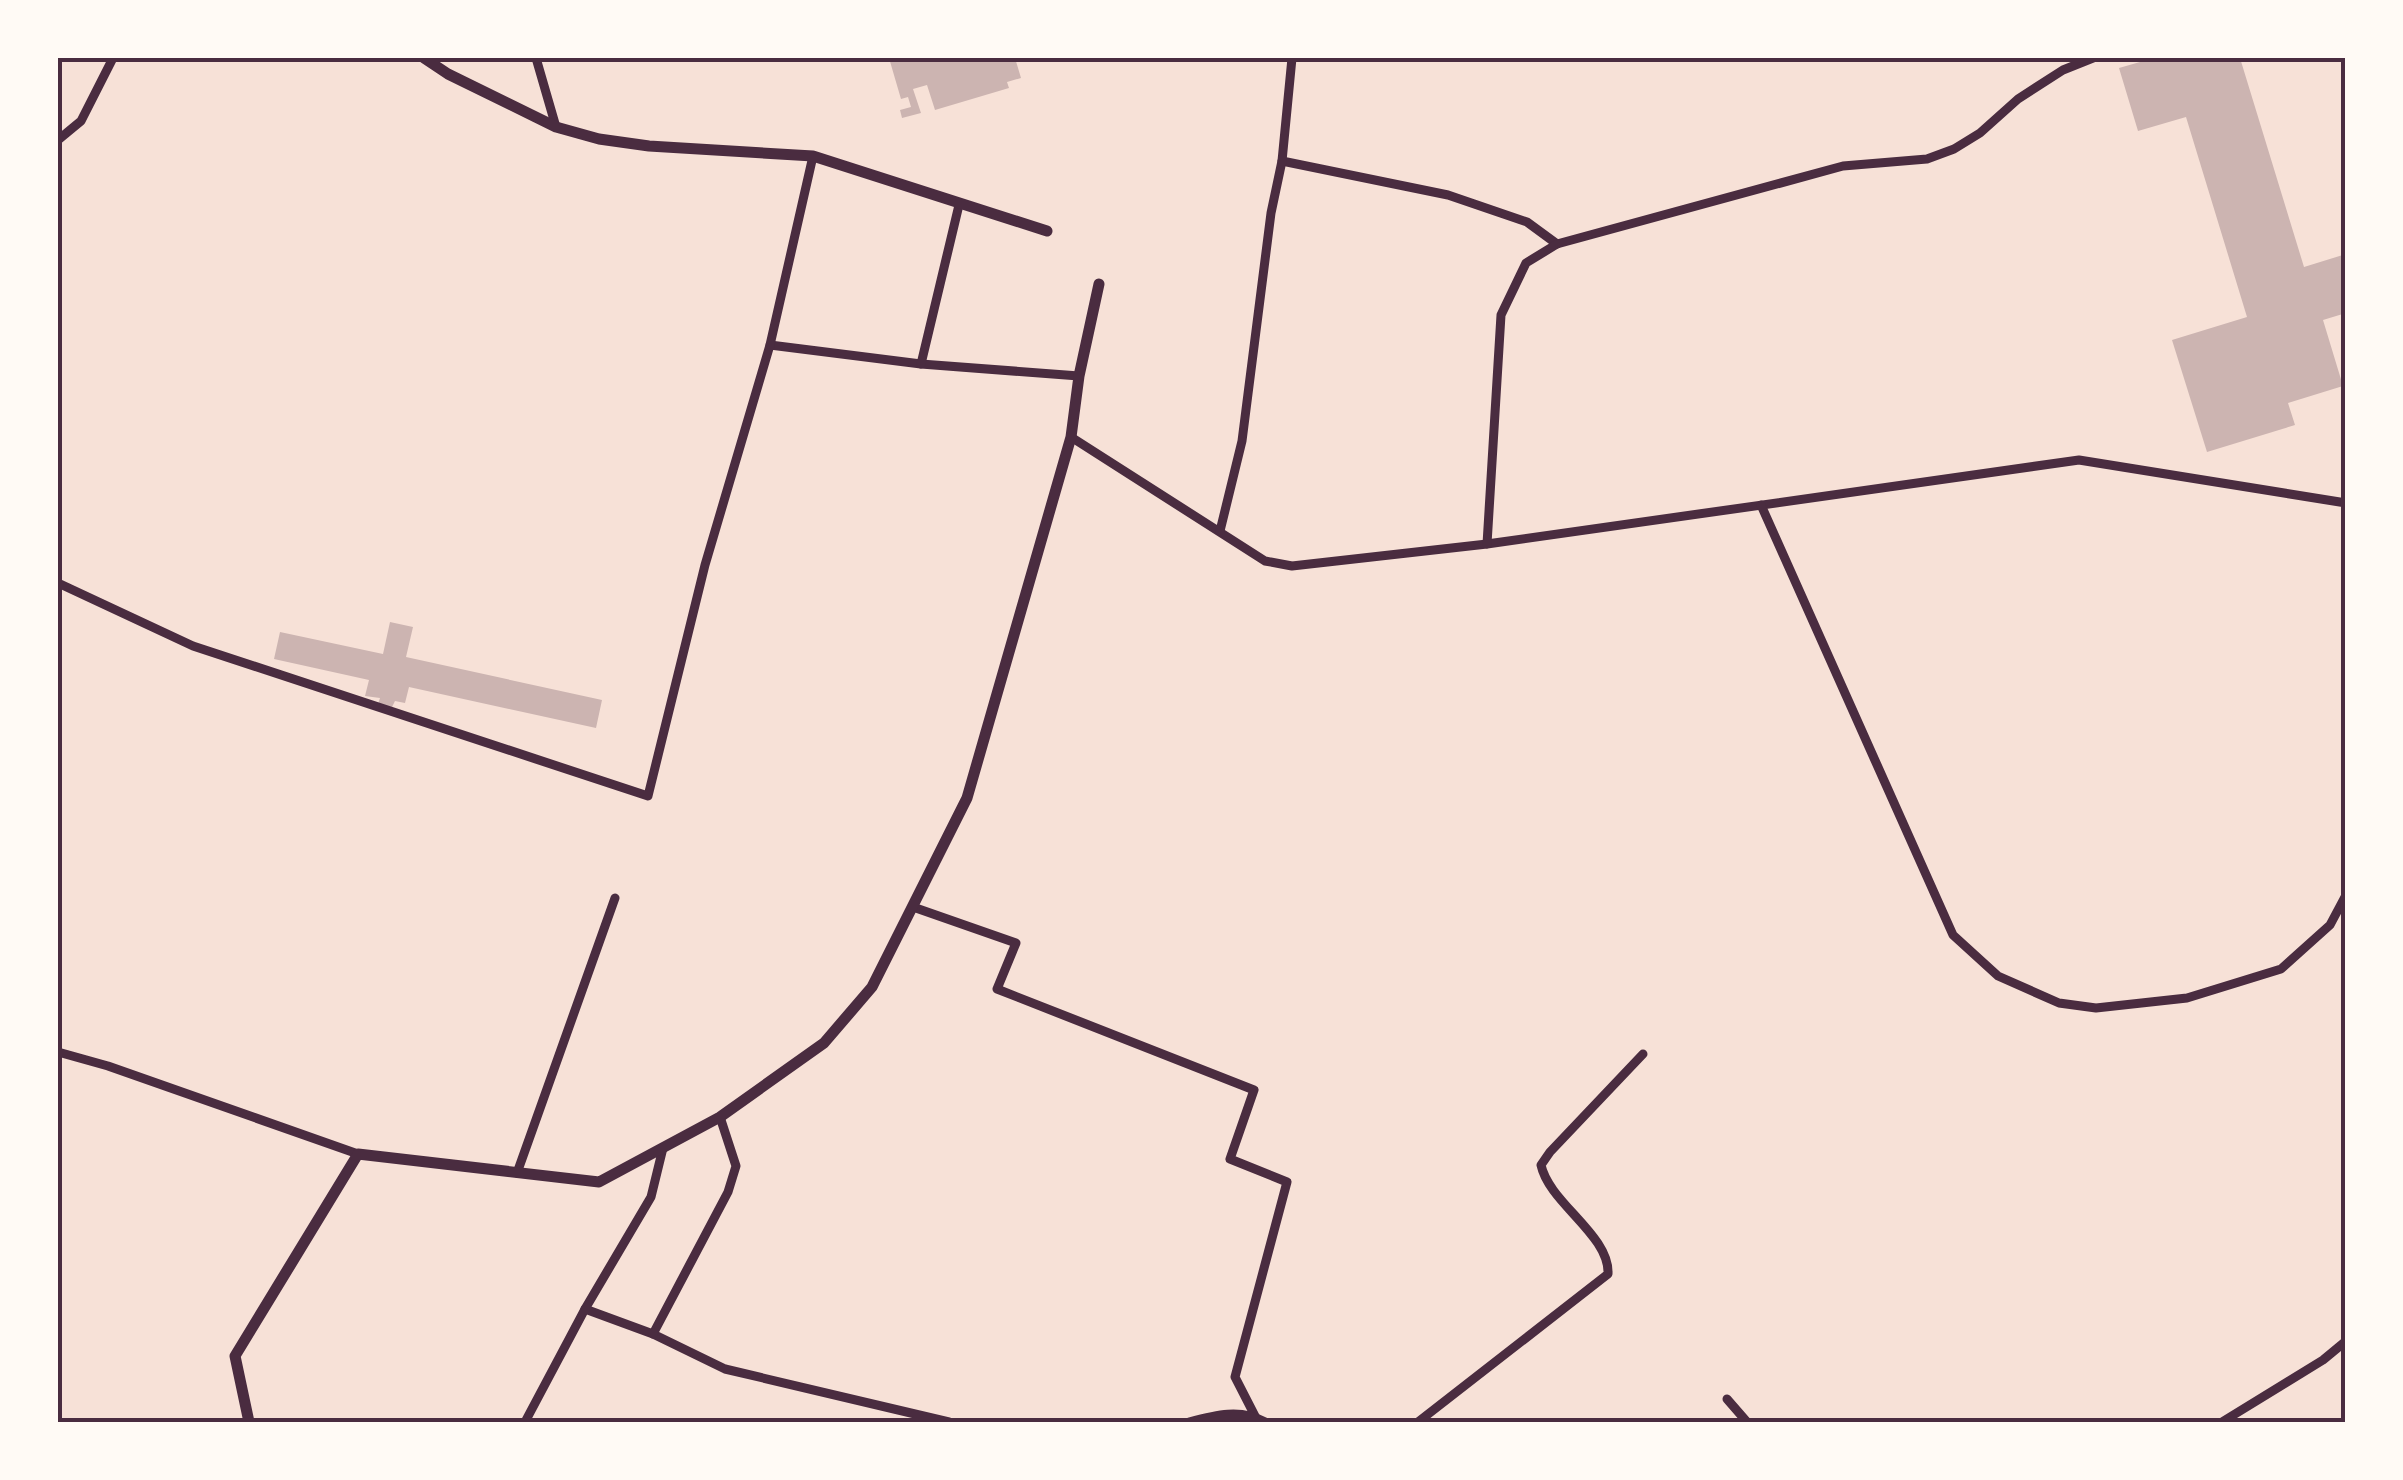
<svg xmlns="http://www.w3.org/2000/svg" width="2403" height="1480" font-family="'Source Sans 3',sans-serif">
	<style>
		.building { fill: #ccb4b1 }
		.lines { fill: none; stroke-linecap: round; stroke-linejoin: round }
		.minor { stroke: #4a2c40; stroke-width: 9 }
		.tertiary { stroke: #4a2c40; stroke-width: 11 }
		.neatline { fill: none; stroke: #4a2c40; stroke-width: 4 }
	</style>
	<rect width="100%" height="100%" fill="#f7e1d7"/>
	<g class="building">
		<polygon points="889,58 1015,58 1021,78 1007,82 1009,88 935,110 927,85 913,89 921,113 902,118 900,110 911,107 908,97 901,99"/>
		<polygon points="2154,58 2240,58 2304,267 2346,254 2346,313 2323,320 2343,386 2288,403 2295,425 2207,452 2172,340 2247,317 2186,117 2138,131 2119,68"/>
		<polygon points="390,622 413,627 406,657 602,700 596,728 409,687 405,703 395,701 392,707 378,704 380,698 365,696 369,680 274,659 280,632 383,654"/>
	</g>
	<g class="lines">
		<g class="minor">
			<polyline points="536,58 556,127"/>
			<polyline points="58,140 81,121 113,58"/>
			<polyline points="1282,161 1448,195 1527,222 1557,244"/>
			<polyline points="770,345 921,364 1079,376"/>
			<polyline points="921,364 959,205"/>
			<polyline points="1071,437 1265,561 1292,566 1487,544 2079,460 2346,503"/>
			<polyline points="1761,505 1953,935 1998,976 2059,1003 2096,1008 2187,998 2281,969 2330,925 2346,895"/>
			<polyline points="1220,531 1242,441 1271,213 1282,161 1292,58"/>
			<polyline points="1487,544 1501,315 1526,263 1557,244 1843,166 1927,159 1954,149 1980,133 2018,99 2063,70 2093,58"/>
			<polyline points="58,583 193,646 648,796 705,565 770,345 813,156"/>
			<polyline points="913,907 1016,943 997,989 1254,1090 1230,1159 1287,1182 1235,1377 1255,1416"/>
			<polyline points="58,1052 108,1066 358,1154"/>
			<polyline points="517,1173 615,898"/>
			<polyline points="585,1309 653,1334 725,1369 949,1422"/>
			<polyline points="653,1334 728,1192 736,1166 720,1117"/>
			<polyline points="1727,1399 1747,1422"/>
			<polyline points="525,1422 585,1309 651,1197 663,1148"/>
			<path d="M1189 1422C1215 1415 1241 1408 1265 1422"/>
			<path d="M1418 1422 1608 1274C1610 1235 1549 1203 1541 1165L1550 1152 1643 1054"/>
			<polyline points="2222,1422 2323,1360 2346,1341"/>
		</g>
		<g class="tertiary">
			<polyline points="424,58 448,74 556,127 599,139 649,146 813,156 1047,231"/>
			<polyline points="249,1422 235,1356 358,1154 599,1182 720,1117 824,1043 872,987 967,798 1071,437 1079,376 1099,284"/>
		</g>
	</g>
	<rect width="2403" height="1480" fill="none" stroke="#fffaf5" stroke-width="120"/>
	<rect x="60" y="60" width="2283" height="1360" class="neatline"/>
</svg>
